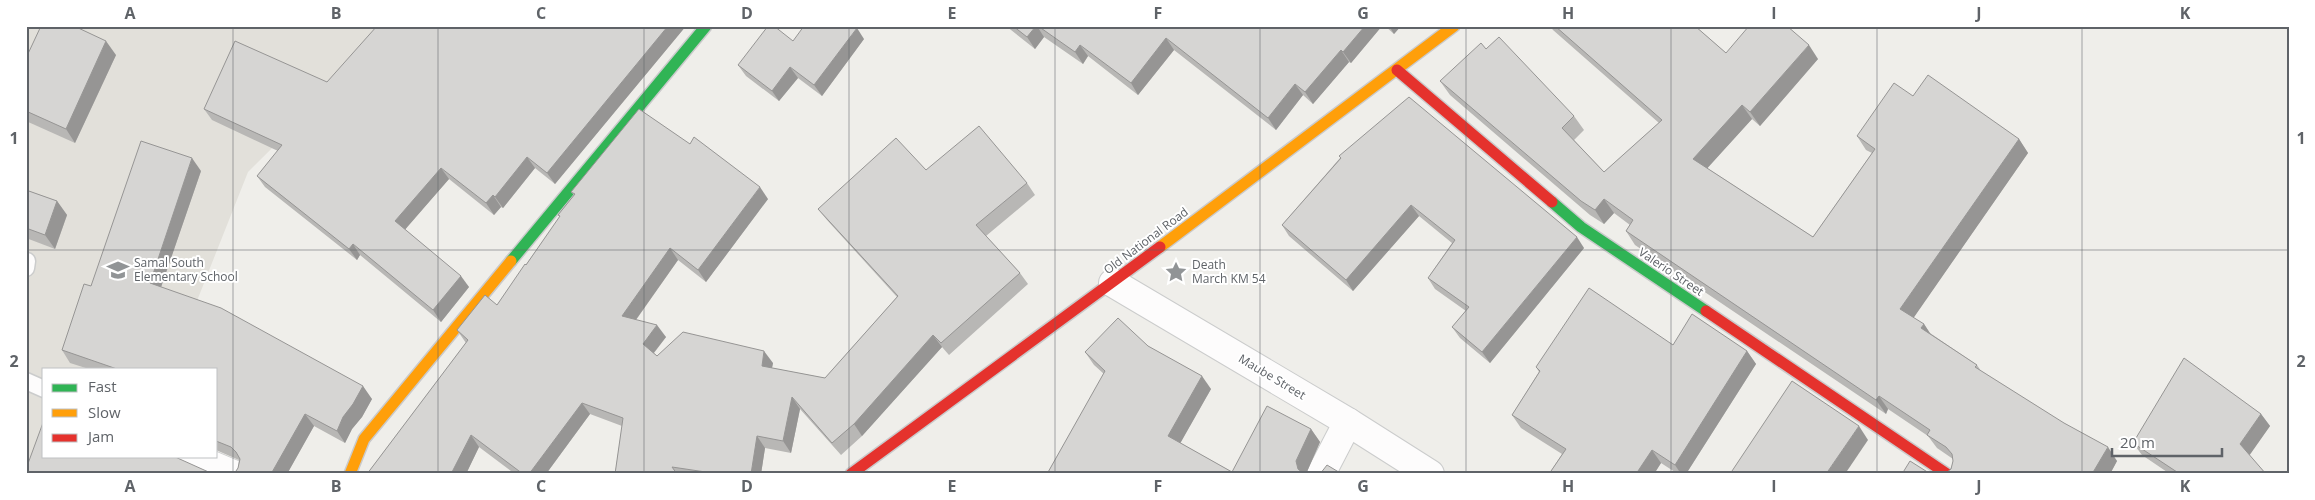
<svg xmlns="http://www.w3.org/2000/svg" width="2315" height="500" font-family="'Open Sans',sans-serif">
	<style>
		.education { fill: #e2e0da }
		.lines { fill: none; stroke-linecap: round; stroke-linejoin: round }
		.lane-casing { stroke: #cbcccc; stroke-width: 19 }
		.street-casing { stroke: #cbcccc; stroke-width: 30 }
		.fast-casing { stroke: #cacacb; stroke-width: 14 }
		.slow-casing { stroke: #cacacb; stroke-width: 14 }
		.jam-casing { stroke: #cacacb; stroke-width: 14 }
		.lane { stroke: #fdfcfc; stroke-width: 16 }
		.street { stroke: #fdfcfc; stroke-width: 28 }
		.fast { stroke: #30b455; stroke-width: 11 }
		.slow { stroke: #ff9f0a; stroke-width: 11 }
		.jam { stroke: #e5322d; stroke-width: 11 }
		.wall { fill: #b8b7b5 }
		.shaded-wall { fill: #969594 }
		.building { fill: #d6d5d3; stroke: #969594 }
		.grid { fill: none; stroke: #5f6368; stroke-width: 1; stroke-opacity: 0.55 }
		.labels { text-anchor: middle; stroke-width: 4; stroke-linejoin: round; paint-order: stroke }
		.street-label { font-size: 12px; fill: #5f6368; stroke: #fff }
		.poi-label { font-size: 12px; fill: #5f6368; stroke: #fff; text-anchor: start }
		.neatline { fill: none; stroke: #5f6368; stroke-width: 2 }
		.grid-label { font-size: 16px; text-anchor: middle; font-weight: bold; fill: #5f6368 }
	</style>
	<rect width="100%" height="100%" fill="#efeeea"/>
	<polygon class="education" points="26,26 395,26 248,172 170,369 44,369 44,456 26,474"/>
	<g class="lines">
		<g class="lane-casing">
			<g id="lane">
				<polyline points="26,268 27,261"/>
				<polyline points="26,381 44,389"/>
			</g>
		</g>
		<g class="street-casing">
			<g id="street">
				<polyline points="1113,283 1348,422 1430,474"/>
				<polyline points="190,456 233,474"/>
				<polyline points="1321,474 1348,422"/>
			</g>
		</g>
		<g class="fast-casing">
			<g id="fast">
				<polyline points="1552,202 1581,227 1706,311"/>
				<polyline points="511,261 706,26"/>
			</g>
		</g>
		<g class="slow-casing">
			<g id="slow">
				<polyline points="1160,247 1454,26"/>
				<polyline points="350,474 364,439 511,261"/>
			</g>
		</g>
		<g class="jam-casing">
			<g id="jam">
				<polyline points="1397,70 1552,202"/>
				<polyline points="1706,311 1947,474"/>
				<polyline points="851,474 1160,247"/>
			</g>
		</g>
		<use href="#lane" class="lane"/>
		<use href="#street" class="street"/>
		<use href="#fast" class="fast"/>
		<use href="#slow" class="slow"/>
		<use href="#jam" class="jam"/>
	</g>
	<g class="wall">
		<polygon points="686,26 555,184 535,168 503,208 501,207 494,215 449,179 405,229 469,287 441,322 360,255 357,260 265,187 257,176 278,151 212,120 204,109 327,82"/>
		<polygon points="1006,26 1382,26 1351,63 1349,62 1313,104 1303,95 1276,130 1174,50 1138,95 1088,56 1083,64 1044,37 1035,49"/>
		<polygon points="1385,26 1401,26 1394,34"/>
		<polygon points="1550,26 1695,26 1726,53 1818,59 1760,126 1752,119 1707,168 1813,237 1872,153 1866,150 1857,136 1913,96 2019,139 2028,153 1913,318 1924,324 1930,333 1977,365 1981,371 2117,461 2110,474 1945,474 1951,469 1953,461 1953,459 1937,448 1928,436 1888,409 1886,414 1635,245 1626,231 1630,225 1614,213 1604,224 1590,215 1450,95 1440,81 1486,49 1574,116 1584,130 1574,140 1604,172 1659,123 1553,30"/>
		<polygon points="864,39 822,96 798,78 779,101 746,76 738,65 793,41"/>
		<polygon points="116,55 75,143 26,121 26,58"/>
		<polygon points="1340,158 1584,248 1490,363 1460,338 1452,327 1466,311 1435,289 1428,278 1452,243 1419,216 1353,291 1289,236 1282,225"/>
		<polygon points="926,170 1027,183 1035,195 986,236 1020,273 1028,284 949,355 942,347 862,436 841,455 800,409 791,453 765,448 761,474 615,474 622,426 590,414 546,474 515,474 479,447 466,474 367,474 466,343 457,330 497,305 560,217 558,215 574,195 571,192 768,199 706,282 678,260 636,320 666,337 654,353 657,356 773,363 772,368 825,378 897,297 827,220 818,209"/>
		<polygon points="201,171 161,287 372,399 362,417 352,429 345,443 314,426 287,474 234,474 238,468 239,460 216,450 216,369 89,369 70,363 62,350 91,286"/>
		<polygon points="26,190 57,201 67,215 55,249 26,238"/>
		<polygon points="1148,346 1211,389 1180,443 1232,472 1311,429 1320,442 1306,474 1047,474 1104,374 1094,365 1085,352"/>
		<polygon points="1747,351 1756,364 1686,474 1678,474 1661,463 1654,474 1549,474 1562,454 1521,428 1512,415 1539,372 1536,367"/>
		<polygon points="2261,414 2270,426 2249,455 2266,474 2170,474 2142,455 2133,443"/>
	</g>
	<g class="shaded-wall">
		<polygon points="668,26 686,26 555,184 547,173"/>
		<polygon points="1036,26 1037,26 1044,37 1035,49 1027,37"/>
		<polygon points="1365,26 1382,26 1351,63 1343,52"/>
		<polygon points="1389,26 1401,26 1394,34"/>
		<polygon points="857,28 864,39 822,96 814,85"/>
		<polygon points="1166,38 1174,50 1138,95 1131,83"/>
		<polygon points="106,41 116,55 75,143 66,129"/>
		<polygon points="1080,45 1088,56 1083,64 1075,52"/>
		<polygon points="1809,45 1818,59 1760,126 1750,112"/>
		<polygon points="1341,50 1349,62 1313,104 1305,92"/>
		<polygon points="790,67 798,78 779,101 772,91"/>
		<polygon points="1295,84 1303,95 1276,130 1268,118"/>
		<polygon points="1742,105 1752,119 1703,173 1693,159"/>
		<polygon points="2019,139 2028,153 1910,323 1900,309"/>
		<polygon points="527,157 535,168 503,208 495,197"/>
		<polygon points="192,158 201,171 158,296 150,283"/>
		<polygon points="441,168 449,179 403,232 395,221"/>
		<polygon points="760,187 768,199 706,282 698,270"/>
		<polygon points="493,195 501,207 494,215 486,203"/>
		<polygon points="1604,199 1614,213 1604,224 1595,210"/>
		<polygon points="57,201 67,215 55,249 45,235"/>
		<polygon points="1411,205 1419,216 1353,291 1346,280"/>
		<polygon points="1577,237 1584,248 1490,363 1482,352"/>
		<polygon points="353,244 360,255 357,260 349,249"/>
		<polygon points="670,248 678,260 630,328 622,316"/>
		<polygon points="461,276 469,287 441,322 433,310"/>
		<polygon points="1924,324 1933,338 1921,328"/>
		<polygon points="657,325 666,337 652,355 643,344"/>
		<polygon points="933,335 942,347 862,436 854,424"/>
		<polygon points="764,351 773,363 770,377 762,366"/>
		<polygon points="1747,351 1756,364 1686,474 1681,474 1675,465"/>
		<polygon points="1202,376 1211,389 1177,449 1168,436"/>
		<polygon points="363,386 372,399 362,417 352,429 345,443 337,431 343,417"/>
		<polygon points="1879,396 1888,409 1886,414 1876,400"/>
		<polygon points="792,397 800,409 791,453 783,441"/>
		<polygon points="582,403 590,414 546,474 529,474"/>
		<polygon points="305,414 314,426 287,474 271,474"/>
		<polygon points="2261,414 2270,426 2249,456 2240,444"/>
		<polygon points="1859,426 1868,440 1845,474 1826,474"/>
		<polygon points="1311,429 1320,442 1306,474 1302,474 1298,469 1296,461"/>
		<polygon points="471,435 479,447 466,474 451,474"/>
		<polygon points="757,436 765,448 761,474 751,474"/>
		<polygon points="2108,447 2117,461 2110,474 2092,474"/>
		<polygon points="1652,450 1661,463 1654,474 1636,474"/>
	</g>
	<g class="building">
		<polygon points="41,26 74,26 106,41 66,129 26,111 26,58"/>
		<polygon points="377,26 668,26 547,173 527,157 495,197 493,195 486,203 441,168 395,221 461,276 433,310 353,244 349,249 257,176 282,145 204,109 235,41 327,82"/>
		<polygon points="768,26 774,26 793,41 804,26 854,26 857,28 814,85 790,67 772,91 738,65"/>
		<polygon points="1013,26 1036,26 1027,37"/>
		<polygon points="1038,26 1365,26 1343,52 1341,50 1305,92 1295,84 1268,118 1166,38 1131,83 1080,45 1075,52"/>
		<polygon points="1555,26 1695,26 1726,53 1749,26 1787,26 1809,45 1750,112 1742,105 1693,159 1813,237 1875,149 1857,136 1894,83 1913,96 1928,75 2019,139 1900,309 1924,324 1921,328 1977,365 1975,367 2064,423 2108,447 2092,474 1976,474 1975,473 1974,474 1945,474 1951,469 1953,461 1952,454 1946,447 1927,435 1930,430 1879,396 1876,400 1626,231 1633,220 1604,199 1595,210 1581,201 1440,81 1481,43 1486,49 1499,37 1574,116 1562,128 1604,172 1662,120"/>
		<polygon points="1409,97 1577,237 1482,352 1452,327 1469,307 1428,278 1455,240 1411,205 1346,280 1282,225 1341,158 1339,156"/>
		<polygon points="639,109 690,144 694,137 760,187 698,270 670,248 622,316 657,325 643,344 657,356 683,332 764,351 762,366 825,378 898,296 818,209 896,138 926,170 979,126 1027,183 976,225 1020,273 941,343 933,335 854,424 832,443 792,397 783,441 757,436 751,474 719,474 672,467 677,474 615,474 623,418 582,403 529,474 523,474 471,435 451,474 367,474 468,340 457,330 485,295 497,305 525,264 526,265 560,216 558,215 575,194 571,192"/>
		<polygon points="141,141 192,158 150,283 221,308 363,386 353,404 343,417 337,431 305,414 271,474 234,474 238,468 240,459 236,452 231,447 216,441 216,369 117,369 62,350 84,284 91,286"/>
		<polygon points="26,190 57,201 45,235 26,228"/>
		<polygon points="1589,288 1673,345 1692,314 1747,351 1675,465 1652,450 1636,474 1549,474 1566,449 1512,415 1540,371 1536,367"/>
		<polygon points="1118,318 1148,346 1202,376 1168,436 1232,472 1267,406 1311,429 1296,461 1298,469 1304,474 1047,474 1105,371 1085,352"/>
		<polygon points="2184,358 2261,414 2240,444 2266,474 2180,474 2133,443"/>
		<polygon points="1792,381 1859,426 1826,474 1730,474"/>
		<polygon points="44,420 44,456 173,456 213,474 26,474 26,469"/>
		<polygon points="1910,461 1929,473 1930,474 1902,474"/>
		<polygon points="1327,465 1342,474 1320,474"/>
	</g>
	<path class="grid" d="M233 26V474M438 26V474M644 26V474M849 26V474M1055 26V474M1260 26V474M1466 26V474M1671 26V474M1877 26V474M2082 26V474M26 250H2289"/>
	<defs>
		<g id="school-bare" transform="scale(1.725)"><path d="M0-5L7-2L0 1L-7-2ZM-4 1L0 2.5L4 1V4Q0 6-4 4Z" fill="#919496" stroke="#fff" stroke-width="2.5" paint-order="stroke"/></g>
		<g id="sight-bare" transform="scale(1.725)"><path d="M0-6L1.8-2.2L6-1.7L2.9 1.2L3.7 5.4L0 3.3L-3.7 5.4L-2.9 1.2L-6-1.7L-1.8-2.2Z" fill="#919496" stroke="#fff" stroke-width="2.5" paint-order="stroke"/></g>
	</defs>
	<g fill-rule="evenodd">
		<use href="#school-bare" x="118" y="270"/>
		<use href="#sight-bare" x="1176" y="272"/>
	</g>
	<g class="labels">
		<g class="street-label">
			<text transform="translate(1146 241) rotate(-37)" y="4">Old National Road</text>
			<text transform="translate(1671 272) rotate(34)" y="4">Valerio Street</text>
			<text transform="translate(1272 377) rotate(31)" y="4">Maube Street</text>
		</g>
		<g class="poi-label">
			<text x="134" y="267">Samal South<tspan x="134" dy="14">Elementary School</tspan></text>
			<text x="1192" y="269">Death<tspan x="1192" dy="14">March KM 54</tspan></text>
		</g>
	</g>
	<rect width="2315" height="500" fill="none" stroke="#ffffff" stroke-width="55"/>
	<rect x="42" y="368" width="175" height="90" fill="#ffffff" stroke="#bfc1c3"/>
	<rect x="52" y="384" width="25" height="8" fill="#30b455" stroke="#bfc1c3"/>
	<text x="88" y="392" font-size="15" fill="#5f6368">Fast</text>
	<rect x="52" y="409" width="25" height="8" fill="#ff9f0a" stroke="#bfc1c3"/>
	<text x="88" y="418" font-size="15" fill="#5f6368">Slow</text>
	<rect x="52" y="434" width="25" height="8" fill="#e5322d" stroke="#bfc1c3"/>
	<text x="88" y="442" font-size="15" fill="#5f6368">Jam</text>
	<path d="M2112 448v8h110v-8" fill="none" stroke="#5f6368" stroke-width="2.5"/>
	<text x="2120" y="448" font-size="15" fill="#5f6368" stroke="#ffffff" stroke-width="4" paint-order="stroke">20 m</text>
	<rect x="28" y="28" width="2260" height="444" class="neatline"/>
	<g class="grid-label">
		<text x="130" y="19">A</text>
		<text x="336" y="19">B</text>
		<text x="541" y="19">C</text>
		<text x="747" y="19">D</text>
		<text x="952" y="19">E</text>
		<text x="1158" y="19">F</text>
		<text x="1363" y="19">G</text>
		<text x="1568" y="19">H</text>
		<text x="1774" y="19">I</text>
		<text x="1979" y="19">J</text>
		<text x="2185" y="19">K</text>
		<text x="14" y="144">1</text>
		<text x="2301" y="144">1</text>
		<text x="14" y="367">2</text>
		<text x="2301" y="367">2</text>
		<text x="130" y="492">A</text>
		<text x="336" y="492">B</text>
		<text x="541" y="492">C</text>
		<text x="747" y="492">D</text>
		<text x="952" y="492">E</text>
		<text x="1158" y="492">F</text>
		<text x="1363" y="492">G</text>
		<text x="1568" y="492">H</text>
		<text x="1774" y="492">I</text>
		<text x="1979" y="492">J</text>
		<text x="2185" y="492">K</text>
	</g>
</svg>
